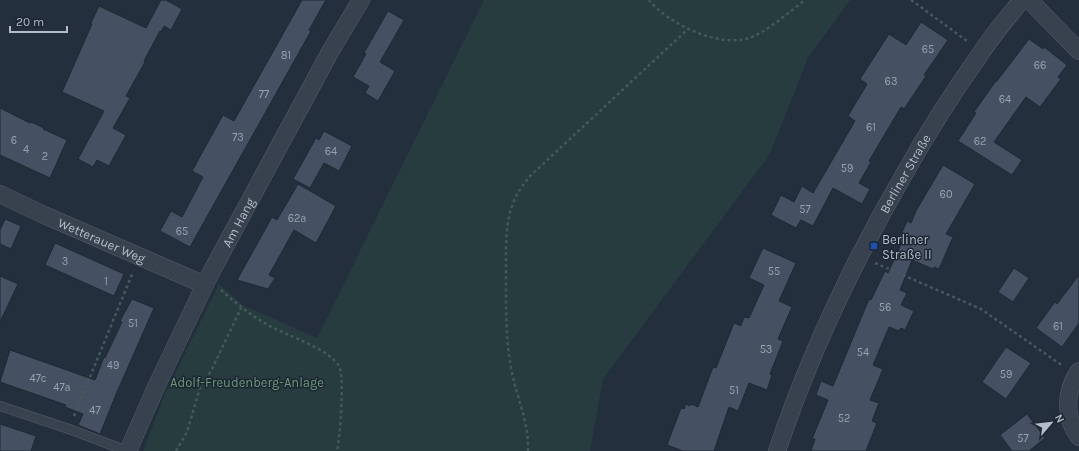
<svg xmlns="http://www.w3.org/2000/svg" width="1079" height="451" font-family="Karla,sans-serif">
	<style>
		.green { fill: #263c3f }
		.building { fill: #455162; stroke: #1f2835 }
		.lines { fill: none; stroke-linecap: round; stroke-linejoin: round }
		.service-casing { stroke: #565f6c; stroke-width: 10 }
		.minor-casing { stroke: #565f6c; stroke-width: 18 }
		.path { stroke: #44595c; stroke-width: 2.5; stroke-dasharray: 3 3; stroke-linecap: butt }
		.service { stroke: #38414e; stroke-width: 9 }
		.minor { stroke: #38414e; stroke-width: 17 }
		.transit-dot { fill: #1a4fb4; stroke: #1d2633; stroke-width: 1.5 }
		.labels { text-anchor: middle; stroke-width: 3; stroke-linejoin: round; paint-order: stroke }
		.number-label { font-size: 11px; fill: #98a1af }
		.street-label { font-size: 13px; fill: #b4bcc9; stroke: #1d2633 }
		.poi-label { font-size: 13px; fill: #b4bcc9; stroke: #1d2633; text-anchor: start }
		.park-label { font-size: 13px; fill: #6b9a76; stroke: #1d2633 }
	</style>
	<rect width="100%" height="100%" fill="#242f3e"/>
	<polygon class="green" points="484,0 850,0 808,58 770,154 603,379 590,451 143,451 165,394 219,284 243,305 317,338"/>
	<g class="building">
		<polygon points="161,0 166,0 182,9 171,30 164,26 161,32 160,31 146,57 144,61 145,62 126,96 130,98 113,128 126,135 109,166 97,160 93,167 78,159 104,111 62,92 92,24 91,23 99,6 146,28"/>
		<polygon points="302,0 326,0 309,30 311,31 190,247 160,231 171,211 182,217 203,177 192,171 203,151 223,115 234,121"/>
		<polygon points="388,11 404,20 380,62 395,71 378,101 365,93 369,86 353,77 366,54 364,53"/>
		<polygon points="921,22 948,40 924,75 926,76 904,109 901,107 869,161 871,162 859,183 870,189 862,204 833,188 813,226 801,220 796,228 771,215 781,195 794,202 802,186 813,193 855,121 848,116 867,84 860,79 889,34 906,45"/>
		<polygon points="1029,39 1043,49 1044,47 1067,65 1058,77 1061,79 1040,107 1026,97 994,142 1022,160 1012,175 958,141 976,113 974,112 996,81 997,81"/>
		<polygon points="0,108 30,123 31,122 44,128 43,129 67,140 50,178 0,155"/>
		<polygon points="324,131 352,146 339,171 324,163 310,188 293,179 316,138 319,140"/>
		<polygon points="943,165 975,184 946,234 953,237 939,269 934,267 933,269 912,260 900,290 907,293 901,305 914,311 905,330 901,328 899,331 889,327 873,365 883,369 870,400 879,403 872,421 877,423 866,451 811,451 815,439 812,439 828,400 816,395 821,381 833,386 869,299 871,300 885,271 888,273 902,242 899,240 907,221 911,223 916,211"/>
		<polygon points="298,184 336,206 316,243 294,230 269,275 275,278 268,289 237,280 272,217 277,220"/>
		<polygon points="5,219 21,226 11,249 0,244 0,230"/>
		<polygon points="55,243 124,274 114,296 45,265"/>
		<polygon points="763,248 796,263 779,301 792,307 778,339 783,341 770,374 772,375 767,390 749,383 738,411 729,407 714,451 683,451 667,445 681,408 684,409 686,404 690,406 691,404 698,407 713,367 716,368 734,323 741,326 744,317 749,318 764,285 749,278"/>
		<polygon points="1014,268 1029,278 1013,302 998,292"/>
		<polygon points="1079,275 1079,323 1062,347 1036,328 1055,302 1057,304"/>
		<polygon points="0,276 18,284 0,322"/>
		<polygon points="132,299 154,308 117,392 100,434 78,425 83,414 65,407 66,405 0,382 10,350 95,380 104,357 105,358 122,322 120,321"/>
		<polygon points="1006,347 1031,363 1006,399 982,382"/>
		<polygon points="1027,414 1045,438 1029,451 1012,451 1000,435"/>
		<polygon points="0,424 36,436 31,451 0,451"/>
	</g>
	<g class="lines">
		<g class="service-casing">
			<polyline id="service" points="0,406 69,429 127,451"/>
		</g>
		<g class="minor-casing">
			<g id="minor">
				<polyline points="1029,0 1079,51"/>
				<path id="s1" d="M0 194 44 215 205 285"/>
				<path d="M1079 371C1065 391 1064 418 1079 437"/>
				<path id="s2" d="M128 451 157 385 208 278 330 52 361 0"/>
				<path id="s3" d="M777 451C810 353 854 260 906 171 929 130 954 91 981 53 993 34 1008 17 1022 0"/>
			</g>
		</g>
		<g class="path">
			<path d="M649 0C668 24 719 48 749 38 767 32 789 12 805 0"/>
			<polyline points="911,0 967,41"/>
			<polyline points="875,263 981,309 1063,366"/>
			<path d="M221 290C236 303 250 315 268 325 287 336 328 348 339 366 345 376 340 438 337 451"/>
			<polyline points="74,416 133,272"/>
			<polyline points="176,451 187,432 200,388 212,369 241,308"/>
			<path d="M528 451C529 424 518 400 512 373 505 339 506 305 506 270 506 248 505 224 513 203 517 193 523 185 529 177L688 29"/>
		</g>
		<use href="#service" class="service"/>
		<use href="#minor" class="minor"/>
	</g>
	<rect class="transit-dot" x="870" y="242" width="8" height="8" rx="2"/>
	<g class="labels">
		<g class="number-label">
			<text x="928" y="53">65</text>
			<text x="286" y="59">81</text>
			<text x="1040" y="69">66</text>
			<text x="891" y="85">63</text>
			<text x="264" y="98">77</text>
			<text x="1005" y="103">64</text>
			<text x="871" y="131">61</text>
			<text x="238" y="141">73</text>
			<text x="14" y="144">6</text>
			<text x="980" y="145">62</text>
			<text x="26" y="153">4</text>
			<text x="331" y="155">64</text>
			<text x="45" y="160">2</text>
			<text x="847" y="172">59</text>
			<text x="946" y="198">60</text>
			<text x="805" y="213">57</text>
			<text x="297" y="222">62a</text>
			<text x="182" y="235">65</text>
			<text x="65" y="265">3</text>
			<text x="774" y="275">55</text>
			<text x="106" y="285">1</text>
			<text x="885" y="311">56</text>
			<text x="133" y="327">51</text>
			<text x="1058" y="330">61</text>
			<text x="766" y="353">53</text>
			<text x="863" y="356">54</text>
			<text x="113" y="369">49</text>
			<text x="1006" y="378">59</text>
			<text x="38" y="382">47c</text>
			<text x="62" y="391">47a</text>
			<text x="734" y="394">51</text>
			<text x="95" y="414">47</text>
			<text x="844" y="422">52</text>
			<text x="1023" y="442">57</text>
		</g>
		<g class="street-label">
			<text dy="5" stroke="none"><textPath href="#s3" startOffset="306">Berliner Straße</textPath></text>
			<text dy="5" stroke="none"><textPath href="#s2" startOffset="254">Am Hang</textPath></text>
			<text dy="5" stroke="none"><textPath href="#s1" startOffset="112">Wetterauer Weg</textPath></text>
		</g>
		<g class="poi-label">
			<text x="882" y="244">Berliner<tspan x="882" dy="15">Straße II</tspan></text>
		</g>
		<g class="park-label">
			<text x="247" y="387">Adolf-Freudenberg-Anlage</text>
		</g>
	</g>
	<g transform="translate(1051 423) rotate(62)" stroke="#1d2633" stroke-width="3" paint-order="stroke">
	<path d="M0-3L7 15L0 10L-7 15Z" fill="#b4bcc9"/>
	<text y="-6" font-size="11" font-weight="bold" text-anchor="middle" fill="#b4bcc9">N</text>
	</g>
	<path d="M10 26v6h57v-6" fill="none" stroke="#b4bcc9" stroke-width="2"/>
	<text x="16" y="26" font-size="12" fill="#b4bcc9" stroke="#1d2633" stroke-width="3" paint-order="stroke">20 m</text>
</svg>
